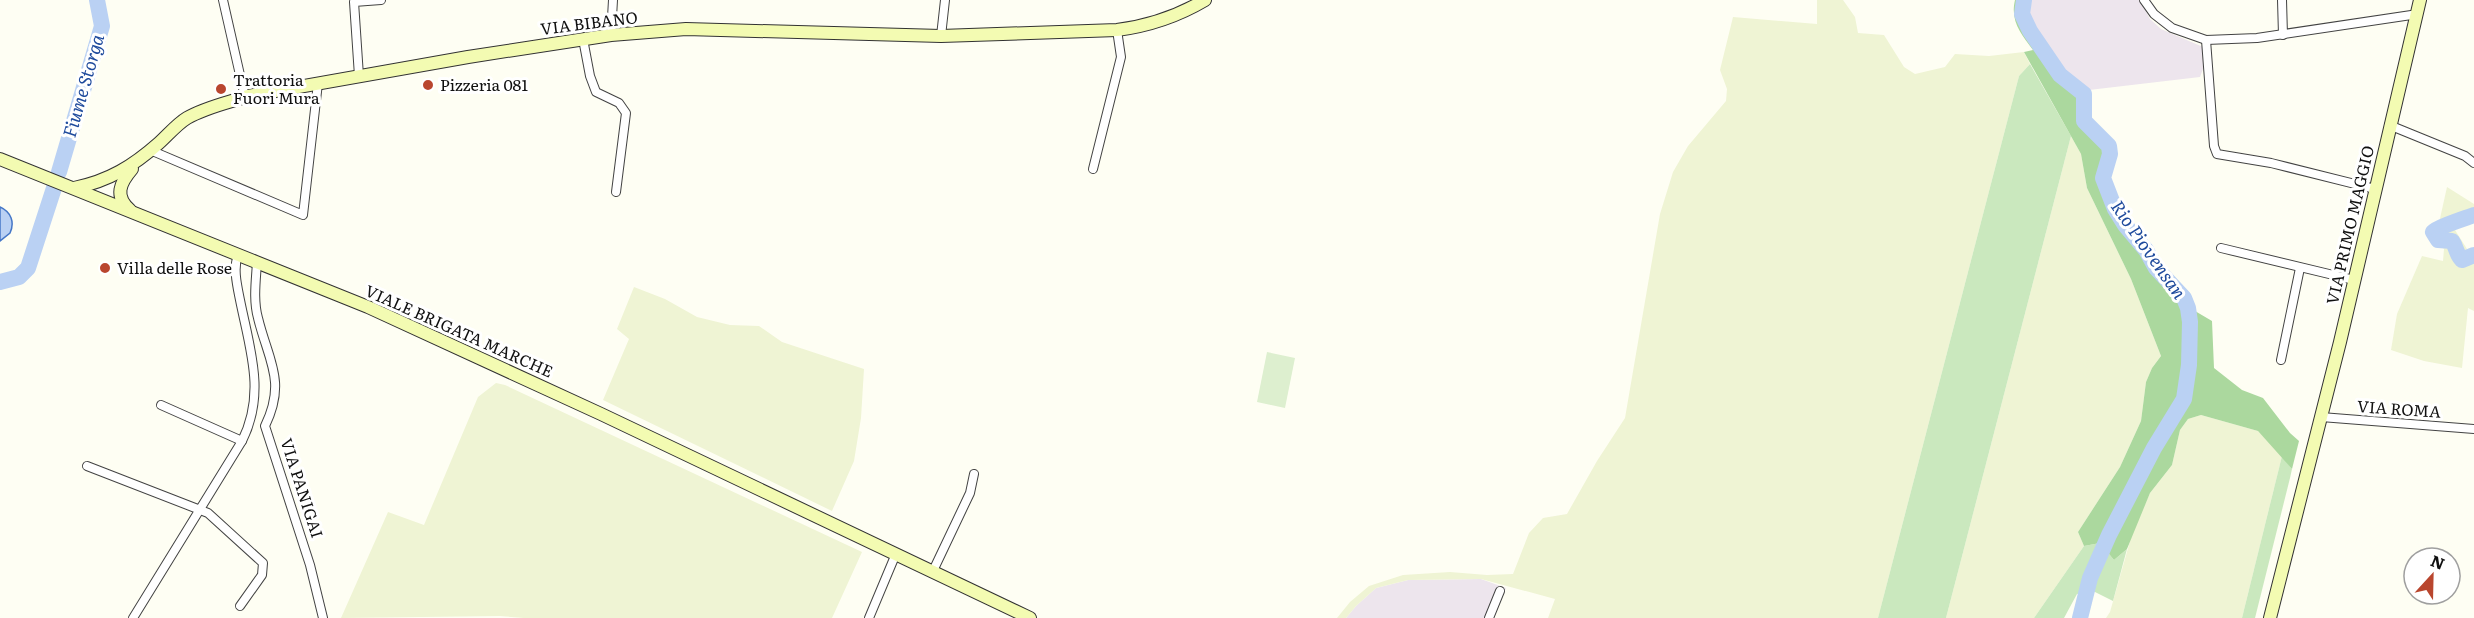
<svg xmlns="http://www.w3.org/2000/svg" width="2474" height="618" font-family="Literata,serif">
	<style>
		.industrial { fill: #ede5ed }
		.farmland { fill: #eff4d4 }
		.green { fill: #cae8be }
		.forest { fill: #abd89e }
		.pitch { fill: #ddefcf }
		.water { fill: #bad1f3; stroke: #4577c7; stroke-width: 1.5 }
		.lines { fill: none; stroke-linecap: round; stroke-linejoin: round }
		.river { stroke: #bad1f3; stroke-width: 16 }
		.street-casing { stroke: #434343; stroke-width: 10 }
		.secondary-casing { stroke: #323232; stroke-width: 14 }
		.street { stroke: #fff; stroke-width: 8 }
		.secondary { stroke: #f3fbb2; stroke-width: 12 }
		.poi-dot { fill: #b9462e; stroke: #fff; stroke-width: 2 }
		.labels { text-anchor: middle; stroke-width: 6; stroke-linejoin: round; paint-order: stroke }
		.street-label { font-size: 16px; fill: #101010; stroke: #fff }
		.poi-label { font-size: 16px; fill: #101010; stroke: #fff; text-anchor: start }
		.water-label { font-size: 18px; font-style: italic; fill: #1e4a9c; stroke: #fff }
	</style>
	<rect width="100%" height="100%" fill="#fefef3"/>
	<g class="industrial">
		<polygon points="2030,0 2140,0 2150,19 2161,29 2210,50 2200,77 2089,90 2063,70 2032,24 2028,11"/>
		<polygon points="1481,579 1506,588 1494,618 1346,618 1356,606 1376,588 1408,580"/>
	</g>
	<g class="farmland">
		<polygon points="1817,0 1843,0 1855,17 1858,33 1884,35 1904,67 1915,74 1945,67 1955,54 1989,56 2024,52 2030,64 2019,76 1878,618 1548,618 1555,599 1481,579 1408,580 1376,588 1356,606 1346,618 1337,618 1350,602 1369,586 1403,575 1450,572 1487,575 1513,574 1529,533 1543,518 1567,514 1597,461 1625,418 1660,214 1673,172 1688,146 1726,101 1727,89 1720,70 1733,17 1817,24"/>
		<polygon points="2071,136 2081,154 2087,188 2131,279 2161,356 2152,368 2146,382 2141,421 2120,467 2078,532 2084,546 2034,618 1946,618"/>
		<polygon points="2447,187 2474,204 2474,211 2455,230 2467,249 2474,248 2474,311 2468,308 2462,368 2424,361 2391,350 2397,314 2422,256 2443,261 2444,249 2435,241"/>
		<polygon points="634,287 665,299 697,317 730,325 759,326 782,342 864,369 861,418 854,461 832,511 603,400 629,339 617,329"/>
		<polygon points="496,383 505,385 862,552 832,618 524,618 500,616 341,618 388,512 424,525 478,397"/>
		<polygon points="2201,415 2258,431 2282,456 2242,618 2106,618 2110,612 2132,534 2150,493 2172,465 2180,430 2188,419"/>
	</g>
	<g class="green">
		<polygon points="2030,64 2071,136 1946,618 1878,618 2019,76"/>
		<polygon points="2282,456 2292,469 2290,478 2255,618 2242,618"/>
		<polygon points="2100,543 2114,560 2127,549 2113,601 2093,591 2077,594 2064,618 2034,618 2084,546"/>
	</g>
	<path class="forest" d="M2015 0H2030L2028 11 2032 24 2063 70 2090 91 2091 102 2089 118C2109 147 2125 134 2109 178L2120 206 2128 220 2144 236 2167 273 2190 294 2195 311 2212 321 2214 368 2242 390 2263 398 2290 433 2299 441 2292 469 2258 431 2201 415 2188 419 2180 430 2172 465 2150 493 2127 549 2114 560 2100 543 2084 546 2078 532 2120 467 2141 421 2146 382 2152 368 2161 356 2131 279 2087 188 2081 154 2024 52 2033 50C2021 34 2010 21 2015 0Z"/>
	<polygon class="pitch" points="1267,352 1295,358 1285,408 1257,402"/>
	<path class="water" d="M0 207C11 212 15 222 10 233L0 241Z"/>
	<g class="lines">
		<g class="river">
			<polyline points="2024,0 2022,14 2030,31 2060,75 2084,94 2084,121 2109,146 2110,154 2103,178 2115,209 2125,225 2146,250 2156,268 2184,298 2188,308 2190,322 2189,365 2184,399 2154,448 2109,535 2090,578 2080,618"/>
			<polyline points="59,172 102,26 97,0"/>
			<path d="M2474 215C2466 218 2437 227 2433 232L2438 240 2452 241C2457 248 2456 254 2462 260L2474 255"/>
			<polyline points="0,282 19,277 28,268 54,188"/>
		</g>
		<g class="street-casing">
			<g id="street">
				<polyline points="223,0 245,97"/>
				<polyline points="2144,0 2154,14 2172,28 2206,40 2257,38 2418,14"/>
				<polyline points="2282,0 2283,35"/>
				<polyline points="611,35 613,0"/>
				<polyline points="941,36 945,0"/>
				<polyline points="583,39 590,76 596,92 619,103 626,113 616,192"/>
				<polyline points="2206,40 2214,146 2217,154 2271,163 2375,189"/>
				<polyline points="359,76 354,2 381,0"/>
				<polyline points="2389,125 2465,156 2474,163"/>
				<polyline points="150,150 303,215 318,83"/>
				<polyline points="1093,169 1121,57 1117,30"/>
				<polyline points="2221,248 2354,280"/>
				<path d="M257 262C256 280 253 300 258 318 268 360 287 381 265 426L310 565 323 618"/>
				<polyline points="2281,360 2300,268"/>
				<polyline points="161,405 242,441"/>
				<polyline points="2321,417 2474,429"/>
				<polyline points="87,466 208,513 263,563 262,575 240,606"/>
				<polyline points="932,573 970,493 974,474"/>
				<path d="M133 618 242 441C266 393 250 350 240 300 237 285 233 269 238 254"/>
				<polyline points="869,618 895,556"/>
				<polyline points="1489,618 1500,591"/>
			</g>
		</g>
		<g class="secondary-casing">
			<g id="secondary">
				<polyline points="0,159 368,307 601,414 1030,618"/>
				<path d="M74 188C109 181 133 166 159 143 168 135 177 124 187 118 206 107 227 103 248 96L468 57 611 35 686 29 941 36 1117 30C1148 26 1178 16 1205 0"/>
				<path d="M130 210C114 196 120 183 132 169"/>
				<polyline points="2270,618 2340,342 2420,0"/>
			</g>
		</g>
		<use href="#street" class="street"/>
		<use href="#secondary" class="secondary"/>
	</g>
	<g class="poi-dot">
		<circle cx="428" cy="85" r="6"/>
		<circle cx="221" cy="89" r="6"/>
		<circle cx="105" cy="268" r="6"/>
	</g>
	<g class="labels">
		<g class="street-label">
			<text transform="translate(589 23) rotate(-7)" y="6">VIA BIBANO</text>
			<text transform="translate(2350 225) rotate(-77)" y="6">VIA PRIMO MAGGIO</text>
			<text transform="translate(459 331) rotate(24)" y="6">VIALE BRIGATA MARCHE</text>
			<text transform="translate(2399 409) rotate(4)" y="6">VIA ROMA</text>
			<text transform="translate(302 488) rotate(72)" y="6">VIA PANIGAI</text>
		</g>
		<g class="poi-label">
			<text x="233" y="86">Trattoria<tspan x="233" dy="18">Fuori Mura</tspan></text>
			<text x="440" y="91">Pizzeria 081</text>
			<text x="117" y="274">Villa delle Rose</text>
		</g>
		<g class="water-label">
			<text transform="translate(84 86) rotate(-74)" y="6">Fiume Storga</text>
			<text transform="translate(2148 250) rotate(55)" y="6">Rio Piovensan</text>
		</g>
	</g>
	<g transform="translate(2432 576) rotate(22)"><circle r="28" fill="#ffffff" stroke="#9f9f9f" stroke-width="1.5"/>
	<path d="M0-4.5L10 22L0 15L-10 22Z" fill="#b9462e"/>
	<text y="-9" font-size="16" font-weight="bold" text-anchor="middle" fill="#101010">N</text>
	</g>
</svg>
